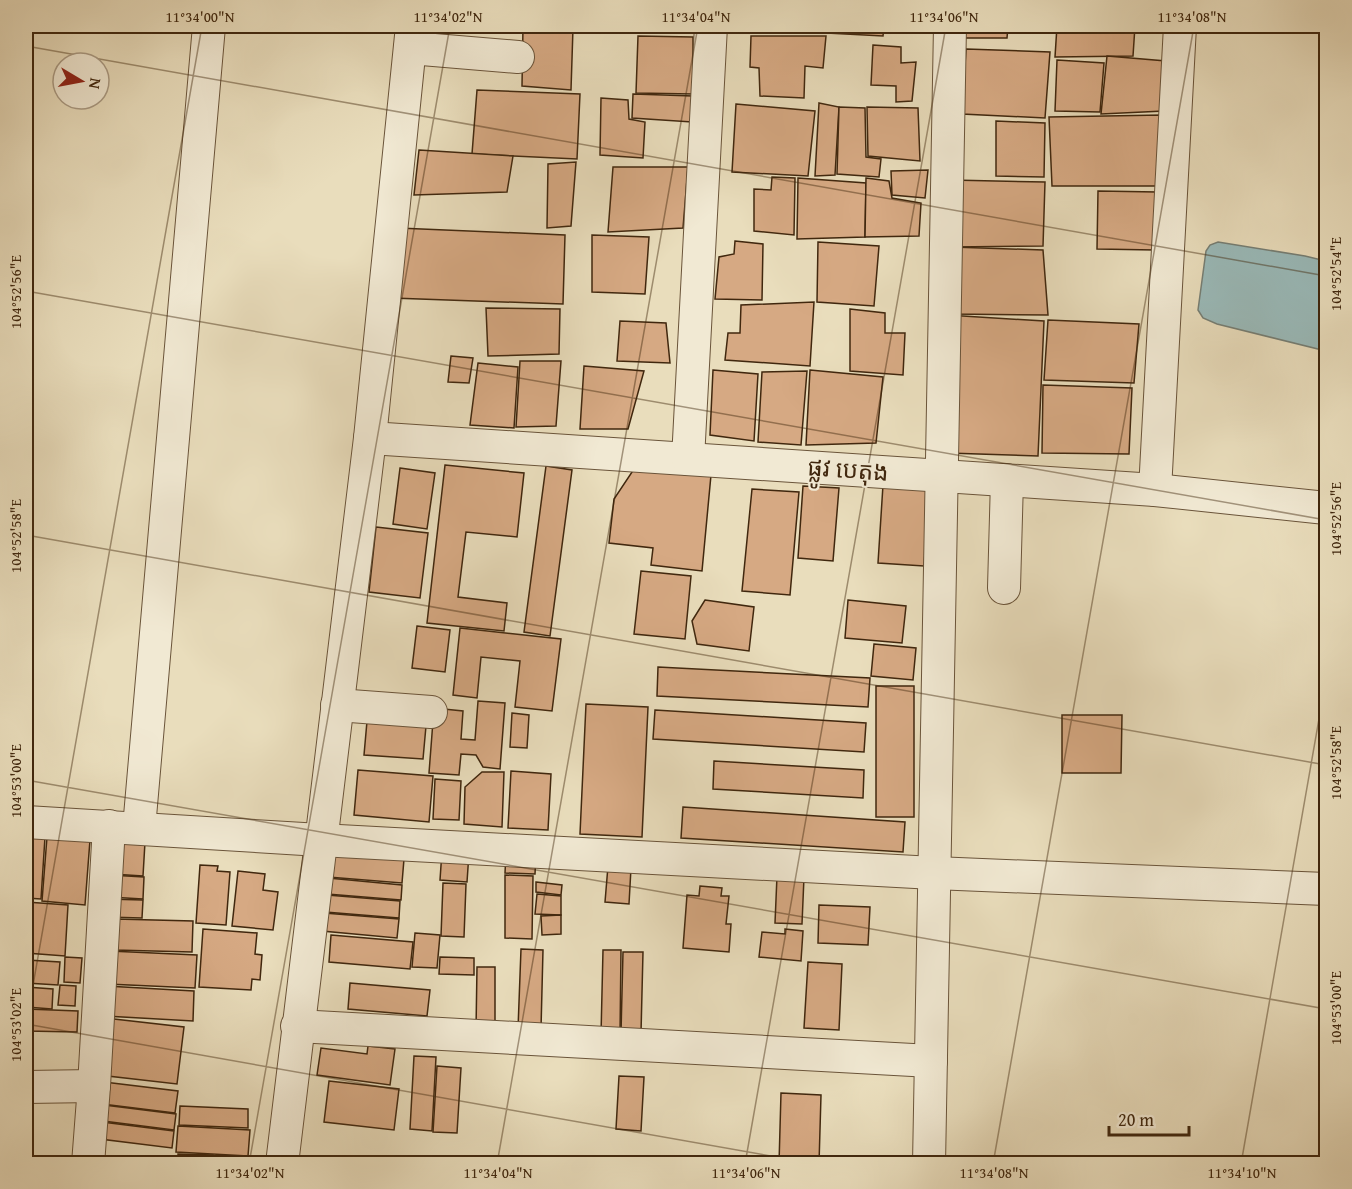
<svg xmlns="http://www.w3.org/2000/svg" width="1352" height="1189" font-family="'Gentium Book Plus','Noto Sans Khmer',serif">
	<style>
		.water { fill: #9abab9; stroke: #767f75; stroke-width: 1.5 }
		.building { fill: #d6a983; stroke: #40270e; stroke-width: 1.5 }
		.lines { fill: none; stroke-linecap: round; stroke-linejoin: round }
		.minor-casing { stroke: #6a543a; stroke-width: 34 }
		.minor { stroke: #f1e9d3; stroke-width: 32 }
		.ticks { fill: none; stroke: #40270e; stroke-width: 1.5; stroke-opacity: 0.45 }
		.labels { text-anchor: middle; stroke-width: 4.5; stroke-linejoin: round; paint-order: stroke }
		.street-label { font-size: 24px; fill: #40270e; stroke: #f1e9d3 }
		.neatline { fill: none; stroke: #40270e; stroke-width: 2 }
		.ticks-label { font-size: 15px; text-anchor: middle; fill: #40270e }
	</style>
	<rect width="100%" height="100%" fill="#e9ddbc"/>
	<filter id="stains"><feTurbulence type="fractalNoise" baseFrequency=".00333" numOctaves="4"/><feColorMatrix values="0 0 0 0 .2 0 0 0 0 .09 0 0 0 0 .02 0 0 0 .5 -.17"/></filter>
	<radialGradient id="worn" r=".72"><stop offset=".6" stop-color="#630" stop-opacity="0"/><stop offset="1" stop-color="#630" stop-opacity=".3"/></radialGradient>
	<polygon class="water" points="1218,242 1305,256 1326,261 1326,351 1217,324 1203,318 1198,310 1206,251 1210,245"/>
	<g class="building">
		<polygon points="586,26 693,26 693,32 586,33"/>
		<rect x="761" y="26" width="29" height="5"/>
		<polygon points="828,26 884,26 883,36 827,33"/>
		<polygon points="963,26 1008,26 1007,38 964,38"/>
		<polygon points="1057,26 1135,26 1133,56 1055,57"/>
		<polygon points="523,27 573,28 571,90 522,86"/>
		<polygon points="638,36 693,37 693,94 636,93"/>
		<polygon points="751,36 826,36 823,68 805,66 804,98 760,96 759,68 750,67"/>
		<polygon points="873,45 901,47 901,63 916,62 912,101 896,102 896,86 871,85"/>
		<polygon points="966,49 1050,52 1045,118 962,114"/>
		<polygon points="1107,56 1166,61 1164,111 1101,114"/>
		<polygon points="1057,60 1104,63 1100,112 1055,111"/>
		<polygon points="477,90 580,94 577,159 472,154"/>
		<polygon points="633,94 693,96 692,122 632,118"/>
		<polygon points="601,98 628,100 629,119 645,122 643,158 600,155"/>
		<polygon points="819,103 839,107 835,175 815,176"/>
		<polygon points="736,104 815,111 808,176 732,172"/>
		<polygon points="839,107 865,108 866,157 881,159 879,177 837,174"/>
		<polygon points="867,107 918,108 920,161 868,156"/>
		<polygon points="1162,115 1157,186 1052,186 1049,117"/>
		<polygon points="996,121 1045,123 1044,177 996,176"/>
		<polygon points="419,150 513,156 507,192 414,195"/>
		<polygon points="576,162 571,226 547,228 548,164"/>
		<polygon points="613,167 688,167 683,228 608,232"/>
		<polygon points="928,170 925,198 892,195 891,171"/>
		<polygon points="772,177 795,178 794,235 754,231 754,189 771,190"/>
		<polygon points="798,178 866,183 865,237 797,239"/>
		<polygon points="866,178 889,181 892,198 921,203 919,236 865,237"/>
		<polygon points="951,180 1045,182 1043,246 952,247"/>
		<polygon points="1098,191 1157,192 1155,250 1097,249"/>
		<polygon points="398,228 565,235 563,304 392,298"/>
		<polygon points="592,235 649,237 645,294 592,292"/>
		<polygon points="735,241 763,244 762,300 715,299 719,257 734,254"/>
		<polygon points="818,242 879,246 874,306 817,302"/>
		<polygon points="952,247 1043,250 1048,315 951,314"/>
		<polygon points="814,302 810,366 725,360 728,333 740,333 741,305"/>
		<polygon points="486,308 560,309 559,354 488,356"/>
		<polygon points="850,309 885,313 885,333 905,333 903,375 850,371"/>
		<polygon points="947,315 1044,321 1038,456 947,453"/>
		<polygon points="1048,320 1139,324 1134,383 1044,380"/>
		<polygon points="620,321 666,323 670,363 617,361"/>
		<polygon points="451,356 473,358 469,383 448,382"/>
		<polygon points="520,361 561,361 556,426 516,427"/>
		<polygon points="478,363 518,367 514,428 470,425"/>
		<polygon points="584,366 644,371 628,429 580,429"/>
		<polygon points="713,370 758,374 754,441 710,435"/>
		<polygon points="810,370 883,377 876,443 806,445"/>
		<polygon points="807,371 801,445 758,442 762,372"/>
		<polygon points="1043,385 1132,388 1129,454 1042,453"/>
		<polygon points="445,465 524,473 517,537 466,532 458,597 507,603 504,631 427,623"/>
		<polygon points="546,466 572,470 550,636 524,632"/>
		<polygon points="400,468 435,473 427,529 393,524"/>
		<polygon points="634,469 711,475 702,571 651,565 653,548 609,543 614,499"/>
		<polygon points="883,485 930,488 924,566 878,563"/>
		<polygon points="803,486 839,488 833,561 798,558"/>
		<polygon points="752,489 799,492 790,595 742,591"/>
		<polygon points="376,527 428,533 420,598 369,592"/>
		<polygon points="641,571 691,576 685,639 634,634"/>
		<polygon points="705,600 754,607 749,651 697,644 692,621"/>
		<polygon points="848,600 906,606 902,643 845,638"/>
		<polygon points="417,626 450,630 445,672 412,668"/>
		<polygon points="460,628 561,639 552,711 515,707 520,661 481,657 477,698 453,695"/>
		<polygon points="874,644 916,648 913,680 871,676"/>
		<polygon points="658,667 870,678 868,707 657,696"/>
		<rect x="876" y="686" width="38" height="131"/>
		<polygon points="478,701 505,703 500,769 483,767 476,755 461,754 459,775 429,773 434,708 463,711 461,739 475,740"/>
		<polygon points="586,704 648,707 642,837 580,834"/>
		<polygon points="368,710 427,715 423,759 364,755"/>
		<polygon points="655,710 866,723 864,752 653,739"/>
		<polygon points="512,713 529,715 527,748 510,747"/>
		<polygon points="1062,715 1122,715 1121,773 1062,773"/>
		<polygon points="714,761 864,770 863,798 713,789"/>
		<polygon points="358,770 433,776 429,822 354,815"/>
		<polygon points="511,771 551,774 548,830 508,828"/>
		<polygon points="482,772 504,772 502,827 464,824 465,787"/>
		<polygon points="435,779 461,781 459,820 433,819"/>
		<polygon points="683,807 905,822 903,852 681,838"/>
		<polygon points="26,835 45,837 41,899 26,898"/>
		<polygon points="47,837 90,840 85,905 42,901"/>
		<polygon points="114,841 145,842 143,876 112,874"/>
		<polygon points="442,851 469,853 467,882 440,880"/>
		<polygon points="331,853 404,859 402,883 328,877"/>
		<polygon points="506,853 536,854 535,874 505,873"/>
		<polygon points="200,865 218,866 217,871 230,872 226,925 196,923"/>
		<polygon points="608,866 631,868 629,904 605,902"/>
		<polygon points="238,871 265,874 263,890 278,892 273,930 232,926"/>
		<polygon points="110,875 144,877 143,899 109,897"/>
		<polygon points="505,875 533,876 532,939 505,938"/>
		<polygon points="777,876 804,877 802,924 775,923"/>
		<polygon points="328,878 402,885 401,900 327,894"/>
		<polygon points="536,882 562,885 561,895 536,892"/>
		<polygon points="443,883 466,884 464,937 441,936"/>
		<polygon points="700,886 722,888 721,896 729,896 726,924 731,924 729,952 683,948 687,895 699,896"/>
		<polygon points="537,894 561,896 561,915 535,914"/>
		<polygon points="327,895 400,901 399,918 325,912"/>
		<polygon points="107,899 143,900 142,918 106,917"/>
		<polygon points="26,902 68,905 65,956 26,953"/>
		<polygon points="819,905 870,907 868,945 818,943"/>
		<polygon points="324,913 399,919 397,938 322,931"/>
		<polygon points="561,915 561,934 542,935 541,916"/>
		<polygon points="115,919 193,921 192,952 114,950"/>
		<polygon points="203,929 257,933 255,954 262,955 260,980 252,979 251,990 199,987"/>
		<polygon points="785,929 803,931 801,961 759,957 762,932 785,934"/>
		<polygon points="415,933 440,935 437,968 412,967"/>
		<polygon points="331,935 413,942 410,969 329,962"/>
		<polygon points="521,949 543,950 541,1029 518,1029"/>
		<polygon points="603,950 621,950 620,1036 601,1035"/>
		<polygon points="109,951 197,955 195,988 107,984"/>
		<polygon points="623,952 643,952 641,1033 621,1033"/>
		<polygon points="65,957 82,958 80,983 64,982"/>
		<polygon points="440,957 474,958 474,975 439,974"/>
		<polygon points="27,960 60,962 58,985 26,983"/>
		<polygon points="808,962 842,964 839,1030 804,1028"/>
		<polygon points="477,967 495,967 495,1030 476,1030"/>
		<polygon points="350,983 430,990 427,1016 348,1009"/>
		<polygon points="60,985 76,986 75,1006 58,1005"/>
		<polygon points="106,986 194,991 193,1021 105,1016"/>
		<polygon points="26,987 53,989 52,1009 26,1007"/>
		<polygon points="26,1009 78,1011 77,1032 26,1031"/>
		<polygon points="105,1018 184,1027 177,1084 99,1075"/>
		<polygon points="368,1046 395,1049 390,1085 317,1075 321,1048 367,1054"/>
		<polygon points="414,1056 436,1057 432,1131 410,1129"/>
		<polygon points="437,1066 461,1068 457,1133 433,1132"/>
		<polygon points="619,1076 644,1077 641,1131 616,1129"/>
		<polygon points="329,1081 399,1089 394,1130 324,1122"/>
		<polygon points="104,1082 178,1091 175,1113 102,1104"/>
		<polygon points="781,1093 821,1095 819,1164 779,1164"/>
		<polygon points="104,1105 176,1114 174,1130 103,1121"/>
		<polygon points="180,1106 248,1109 248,1128 179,1125"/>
		<polygon points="102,1122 174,1131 172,1148 100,1139"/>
		<polygon points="178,1126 250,1130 248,1156 176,1152"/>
		<polygon points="178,1154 213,1155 213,1164 178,1164"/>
	</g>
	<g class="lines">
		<g class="minor-casing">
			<g id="minor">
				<polyline points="410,48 518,57"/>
				<polyline points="370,438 1155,490 1326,508"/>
				<polyline points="688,459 711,26"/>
				<polyline points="1155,490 1180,26"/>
				<polyline points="1004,588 1007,480"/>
				<polyline points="337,705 431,712"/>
				<polyline points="26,822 320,840 934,873 1326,889"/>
				<polyline points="139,828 209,26"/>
				<polyline points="297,1026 931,1061"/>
				<polyline points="26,1087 94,1086"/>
				<polyline points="88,1164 94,1086 109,826"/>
				<polyline points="282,1164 370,438 412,26"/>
				<polyline points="929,1164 950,26"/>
			</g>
		</g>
		<use href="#minor" class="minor"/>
	</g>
	<path class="ticks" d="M1295 26 1326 31M26 46 1326 276M26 291 1326 520M26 535 1326 765M26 780 1326 1009M26 1024 816 1164M26 1025 202 26M249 1164 450 26M497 1164 698 26M745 1164 946 26M993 1164 1194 26M1241 1164 1326 679"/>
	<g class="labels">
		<g class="street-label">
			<text transform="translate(848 470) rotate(4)" y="8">ផ្លូវ បេតុង</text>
		</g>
	</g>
	<rect width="1352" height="1189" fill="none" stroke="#e9ddbc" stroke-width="66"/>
	<g transform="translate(81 81) rotate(100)"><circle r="28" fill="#f1e9d3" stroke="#aa9b84" stroke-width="1.5"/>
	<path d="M0-4.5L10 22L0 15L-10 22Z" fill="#8f2418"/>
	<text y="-9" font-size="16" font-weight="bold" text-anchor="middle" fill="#40270e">N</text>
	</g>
	<path d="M1109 1126v9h80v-9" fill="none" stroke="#40270e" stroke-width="3"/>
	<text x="1118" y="1126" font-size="18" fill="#40270e" stroke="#f1e9d3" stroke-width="4.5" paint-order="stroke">20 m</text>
	<rect x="33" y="33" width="1286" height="1123" class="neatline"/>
	<g class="ticks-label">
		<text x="200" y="22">11°34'00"N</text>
		<text x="448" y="22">11°34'02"N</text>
		<text x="696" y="22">11°34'04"N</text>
		<text x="944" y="22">11°34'06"N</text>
		<text x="1192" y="22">11°34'08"N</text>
		<text transform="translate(1336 274) rotate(-90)" y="5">104°52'54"E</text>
		<text transform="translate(16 292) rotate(-90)" y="5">104°52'56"E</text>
		<text transform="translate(1336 519) rotate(-90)" y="5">104°52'56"E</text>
		<text transform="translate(16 536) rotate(-90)" y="5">104°52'58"E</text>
		<text transform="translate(1336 763) rotate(-90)" y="5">104°52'58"E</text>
		<text transform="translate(16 781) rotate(-90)" y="5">104°53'00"E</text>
		<text transform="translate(1336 1008) rotate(-90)" y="5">104°53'00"E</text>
		<text transform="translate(16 1025) rotate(-90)" y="5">104°53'02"E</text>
		<text x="250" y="1178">11°34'02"N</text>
		<text x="498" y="1178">11°34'04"N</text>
		<text x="746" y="1178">11°34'06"N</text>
		<text x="994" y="1178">11°34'08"N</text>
		<text x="1242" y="1178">11°34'10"N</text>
	</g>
	<rect width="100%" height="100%" filter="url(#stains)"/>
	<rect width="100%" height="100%" fill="url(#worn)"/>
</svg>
